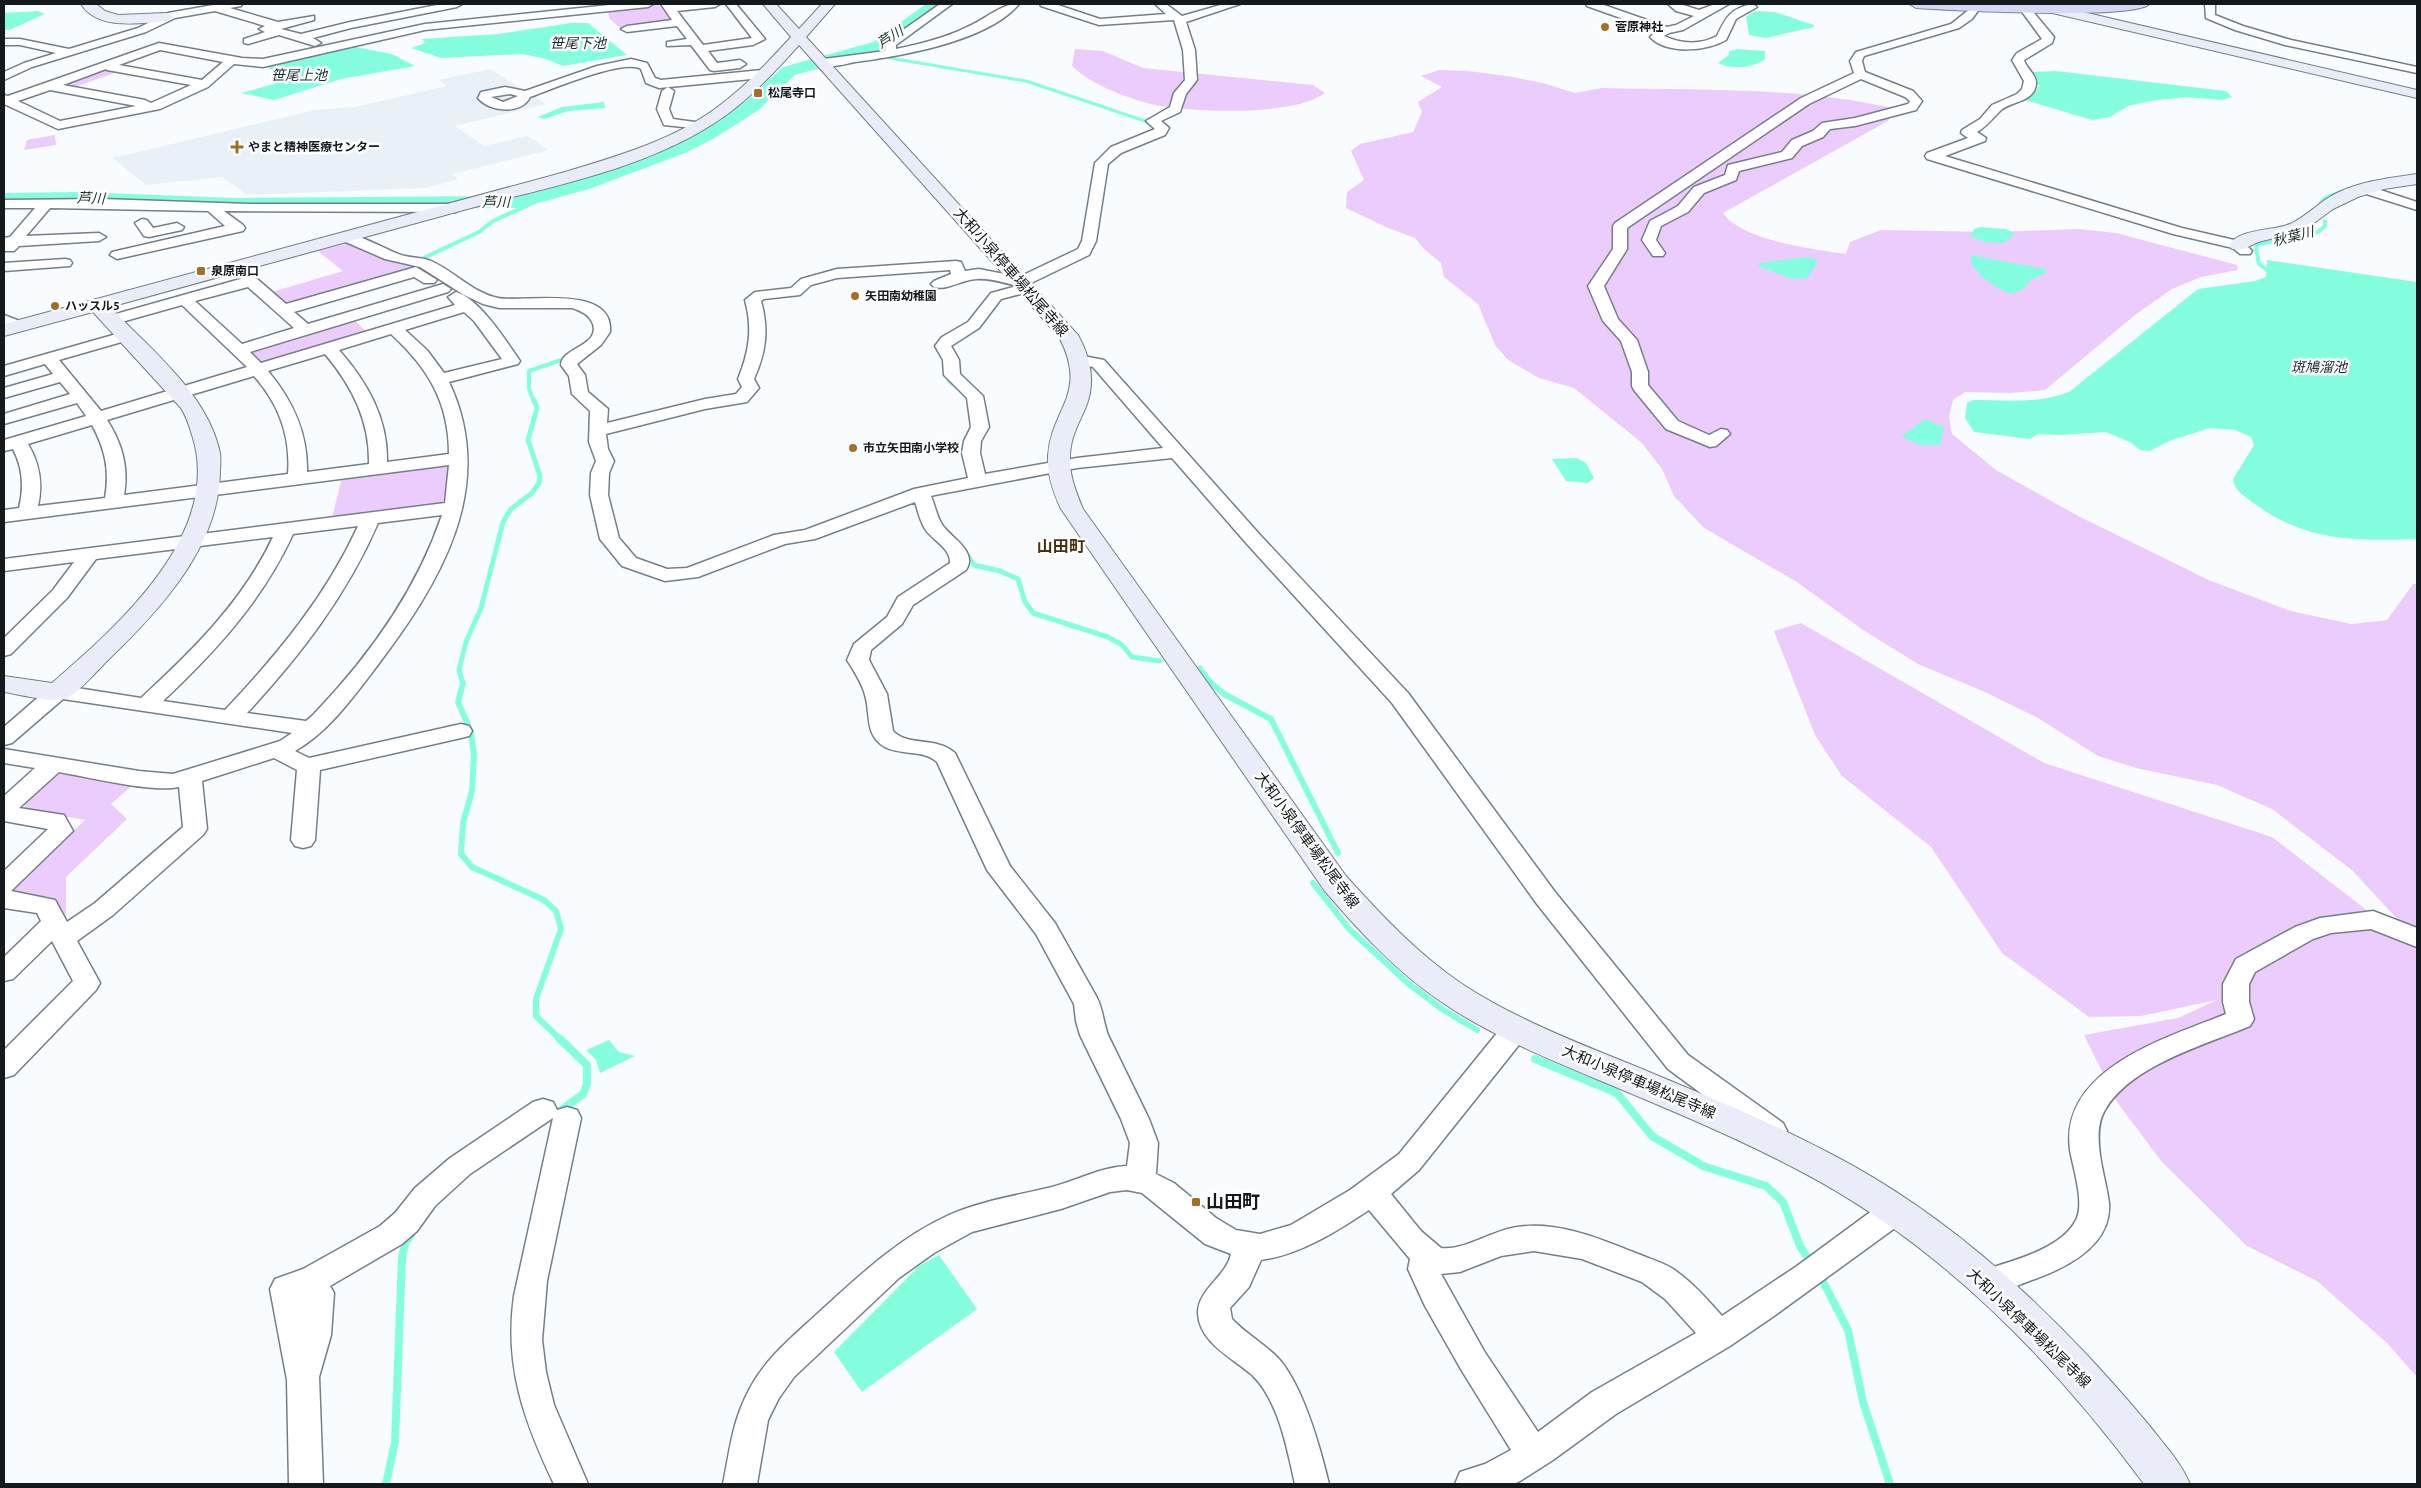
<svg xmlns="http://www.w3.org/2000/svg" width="2421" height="1488" font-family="'PT Sans','Noto Sans JP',sans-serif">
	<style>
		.built { fill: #e8f1f8 }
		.green { fill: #ebccfc }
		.water { fill: #85fedf }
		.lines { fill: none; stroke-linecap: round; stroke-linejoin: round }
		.stream-far4 { stroke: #85fedf; stroke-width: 3 }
		.stream-far3 { stroke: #85fedf; stroke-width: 4 }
		.stream-far2 { stroke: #85fedf; stroke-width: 5 }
		.stream-far1 { stroke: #85fedf; stroke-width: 6 }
		.stream { stroke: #85fedf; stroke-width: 8 }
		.river { fill: #85fedf; fill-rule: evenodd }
		.street-casing { stroke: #737f8a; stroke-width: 3 }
		.secondary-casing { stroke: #737f8a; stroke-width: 2 }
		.primary-casing { stroke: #7f85a6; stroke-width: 2 }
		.street { fill: #fff; fill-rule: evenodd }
		.secondary { fill: #eaecfa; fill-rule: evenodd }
		.primary { fill: #d5d9f6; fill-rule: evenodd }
		.poi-dot { fill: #a36e27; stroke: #fff; stroke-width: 2 }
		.labels { text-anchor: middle; stroke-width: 5; stroke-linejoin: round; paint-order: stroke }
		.far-poi-label { font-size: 12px; font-weight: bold; fill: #14191d; stroke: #fff; text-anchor: start }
		.far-water-label { font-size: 14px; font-style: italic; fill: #182e28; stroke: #fff }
		.street-label { font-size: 15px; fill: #14191d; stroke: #fff }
		.neighbourhood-label { font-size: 16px; font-weight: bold; fill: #482f0d; stroke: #fff }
		.near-poi-label { font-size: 18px; font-weight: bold; fill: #14191d; stroke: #fff; text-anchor: start }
	</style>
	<rect width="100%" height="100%" fill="#f9fcff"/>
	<polygon class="built" points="490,69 546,104 455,126 484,146 527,136 549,150 452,174 458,179 425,188 247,195 222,177 146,185 113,158 315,110 355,107 447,86 439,80"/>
	<g class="green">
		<polygon points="654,5 663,6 673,20 620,28 610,19 607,9"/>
		<path d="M1075 49 1103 51 1143 68 1313 85 1325 93C1294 117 1185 113 1147 103 1122 96 1091 84 1072 66Z"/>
		<polygon points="107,68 120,71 72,88 59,85"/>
		<path d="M1439 70 1469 71 1513 77 1546 84 1575 93 1602 88C1699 90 1797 87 1892 108L1888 121 1723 213C1743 241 1813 249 1846 254L1850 242 1881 230 1994 232 2079 229 2116 233 2237 265 2238 270 2201 277 2172 289 2135 315 2045 390 2011 393 1965 392 1953 400 1949 417 1952 434 1996 470 2080 517 2211 581 2291 611 2351 624 2387 620 2413 584H2417V1377L2387 1343 2317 1281 2247 1246 2162 1162 2117 1102 2084 1035 2178 1018 2217 1000 2141 1016 2089 1017 2002 953 1931 847 1842 776 1815 735 1774 631 1801 623 2044 763 2272 837 2386 925 2398 920 2353 871 2272 809 2217 785 2136 768 2098 756 2038 718 1985 692 1918 664 1863 630 1797 582 1704 528 1674 496 1662 469 1642 443 1574 388 1539 378 1508 360 1495 345 1478 304 1444 277 1441 263 1424 249 1415 238 1388 228 1346 208 1347 192 1364 180 1351 151 1360 144 1413 132 1422 112 1418 102 1442 87 1421 76Z"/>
		<polygon points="55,135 56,145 24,150 27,140"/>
		<polygon points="350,243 413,264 417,269 294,304 285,304 272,292 343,271 318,251"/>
		<polygon points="353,319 368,333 270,362 260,362 250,352"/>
		<polygon points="444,464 451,468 446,498 441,503 332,518 342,477"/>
		<polygon points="63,773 135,783 111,804 127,819 66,877 66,917 55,901 14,896 11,888 85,820 25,809 24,803 53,776"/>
	</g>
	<g class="water">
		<polygon points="38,11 45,14 9,30 4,30 4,13"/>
		<polygon points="1755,11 1775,12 1814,25 1814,27 1766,38 1749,35 1746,17"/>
		<polygon points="571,23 588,23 627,55 563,66 546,59 522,54 441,58 411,48 425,43 422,39 498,34"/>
		<polygon points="350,46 392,54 415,66 341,79 274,100 241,93 274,84 281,77 266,66"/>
		<path d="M1737 49 1765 51V59C1754 68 1731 70 1718 63L1729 55V51Z"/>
		<polygon points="2056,71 2226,91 2232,97 2222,100 2186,97 2150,101 2128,106 2110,117 2092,120 2025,100 2035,92 2039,86 2029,72"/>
		<polygon points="604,102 605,108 569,111 544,119 538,117 562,107"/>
		<polygon points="1980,227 2005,229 2015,233 2004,243 1986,242 1970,237 1974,229"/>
		<path d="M1970 255 2046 269V273L2031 280 2022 290 2010 294C1995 287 1971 274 1970 255Z"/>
		<polygon points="1806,257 1813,258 1818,262 1807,278 1793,279 1758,266 1759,263"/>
		<path d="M2267 260 2417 282V539C2357 541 2306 542 2255 504 2246 498 2234 490 2233 479L2254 445 2251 437 2235 430 2210 428 2169 441 2150 451 2140 450 2130 442 2106 432 2059 435 2038 434 2030 439 1974 432 1965 418 1967 403 1973 400C2006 400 2039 404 2069 392L2198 289 2255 281 2266 277Z"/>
		<polygon points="1925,419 1944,427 1940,445 1920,445 1901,437"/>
		<polygon points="1577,458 1586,463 1594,478 1588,483 1566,481 1552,459"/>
		<polygon points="609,1040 619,1052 635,1056 600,1073 596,1060 586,1050"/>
		<polygon points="939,1255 977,1309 862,1392 834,1352 919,1266"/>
	</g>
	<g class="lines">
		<polyline class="stream-far4" points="872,49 890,58 1026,81 1145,121 1154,128 1154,133 1151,135"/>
		<g class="stream-far3">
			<polyline points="2321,202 2327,197 2348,189"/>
			<polyline points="415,262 479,232 493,221 548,196"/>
			<polyline points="2267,270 2259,264 2256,247 2259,244 2318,232 2325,226 2325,221"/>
			<polyline points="946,373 950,382 961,390"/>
			<polyline points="534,402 529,389 529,371 567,358"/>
		</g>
		<g class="stream-far2">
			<polyline points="965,451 966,439 973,429"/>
			<polyline points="964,551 974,565 1000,571 1018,579 1025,602 1033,613 1108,637 1122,645 1132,657 1160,661"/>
			<polyline points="1200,668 1212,684"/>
			<polyline points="463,684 459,670 466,642 481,608 503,522 511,509 532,493 539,483 540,476 528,440 537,408 534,400"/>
		</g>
		<g class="stream-far1">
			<polyline points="463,683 458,702 471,732 474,755 472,791 463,823 461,854 472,867 544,900 556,911 561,929 536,999 536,1016 561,1040"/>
			<polyline points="1211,683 1224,694 1271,719 1338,853"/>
			<polyline points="1313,883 1349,929 1409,984 1442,1009 1477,1030"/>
		</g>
		<g class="stream">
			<polyline points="1535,1059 1617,1093 1652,1136 1703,1166 1766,1186 1783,1202 1800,1246 1811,1263"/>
			<polyline points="559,1112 583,1094 587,1084 587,1065 559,1038"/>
			<polyline points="1819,1274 1848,1330 1863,1402 1890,1484"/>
			<polyline points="386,1484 395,1442 402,1257 406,1241 411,1235"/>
		</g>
		<polygon class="river" points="926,4 944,4 885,50 795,75 760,109 715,138 685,153 589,189 520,208 236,210 78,204 4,205 4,193 78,192 236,198 519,196 575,181 671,145 701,130 746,101 783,67 873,42"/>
		<g class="street-casing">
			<g id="street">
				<polygon points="219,4 242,4 241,6 230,8 278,22 314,16 314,20 281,29 301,34 350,22 442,4 462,4 457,7 351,28 313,38 321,43 315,46 279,35 248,44 244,43 244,39 265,32 259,29 265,26 215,11 175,18 146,32 32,67 4,80 4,72 24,63 56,53 20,45 4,45 4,39 20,39 69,49 138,28 168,13"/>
				<path d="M619 4H653L648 7 425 30 263 67 234 64 208 87 160 109 58 129 4 104V95L8 96 159 43 242 58 263 59 425 24ZM160 50 223 62 202 80 119 65ZM106 69 107 70 191 85 151 103 145 100 63 85ZM50 90 136 106 60 121 18 101Z"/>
				<polygon points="661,4 720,4 715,7 677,11 703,45 752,38 726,4 736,4 765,39 753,45 708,51 717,63 740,60 746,64 740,68 714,71 710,70 691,45 667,46 667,42 687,39 677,26 627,32 621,29 627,26 672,20"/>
				<path d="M940 4H952L896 45V49C920 44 945 38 967 27 985 20 1001 3 1019 4 988 41 901 56 855 62 845 64 825 70 818 63L824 59 885 51 886 42Z"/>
				<path d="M1040 4H1055L1100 19 1166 14 1155 4H1166L1182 16 1224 4H1240L1186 22 1195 50 1197 80 1186 94 1180 112 1161 121 1169 128 1165 135 1121 153 1108 164 1096 241 1089 255 1029 284 1035 288 1032 291 1001 299 979 328 951 346 959 360 960 374 983 396 989 427 981 441 980 453 985 474 1077 458 1163 448 1093 367 1072 363 1070 360 1072 357 1078 355 1104 360 1261 536 1408 693 1555 892 1688 1055 1783 1123 1787 1131 1783 1139 1773 1142 1763 1139 1668 1069 1537 904 1392 703 1247 544 1172 458 1077 468 935 495 931 496C935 505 937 518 943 526 952 538 978 552 966 570L913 605 902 624 871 650 869 660 887 694 893 731C908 747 936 736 955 753L1010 866 1055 923 1096 996C1103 1008 1103 1022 1108 1035L1149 1119 1158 1143 1156 1174 1174 1183 1216 1218 1236 1230 1260 1234 1291 1225 1350 1190 1399 1154 1506 1022 1516 1019 1526 1022 1530 1029 1526 1036 1419 1170 1391 1194 1421 1231 1441 1248C1464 1251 1493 1230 1517 1227 1559 1221 1600 1239 1638 1254 1650 1259 1662 1262 1673 1269 1692 1282 1707 1299 1722 1316L1797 1266 1884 1202 1895 1199 1906 1202 1910 1211 1906 1220 1774 1316 1730 1346 1616 1414 1553 1460 1520 1481 1514 1484H1455L1460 1472 1485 1464 1511 1450 1462 1371 1425 1306 1408 1269 1410 1259 1369 1210C1337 1231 1300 1255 1261 1260L1249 1287 1230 1308 1232 1319C1246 1334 1265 1344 1279 1359 1304 1388 1320 1447 1329 1484H1295C1287 1449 1279 1401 1252 1375 1233 1358 1199 1343 1198 1313 1198 1289 1226 1277 1231 1254L1205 1244 1142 1193 1127 1190 1110 1192 1061 1209 972 1232 934 1253 899 1278 794 1377 779 1398 768 1420 757 1484H723C730 1450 732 1422 749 1390 765 1359 791 1338 817 1314 858 1277 898 1238 949 1215 981 1201 1014 1196 1048 1188 1074 1182 1100 1167 1127 1166L1130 1143 1121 1119 1080 1035 1076 1021 1074 1004 1036 934 987 870 937 762C923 749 902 756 885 747 864 735 871 714 865 695 862 683 854 671 847 660L854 644 887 617 898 597 950 563C951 548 932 540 925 529 920 521 918 511 915 502L815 539 785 544 698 577 665 581 622 566 600 539 590 495 591 473 596 461 589 442 590 411 572 394 569 376 561 365C561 348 600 346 593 324 589 314 581 311 572 308H499L483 304 464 295 420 267 385 259 341 240 339 237 341 234C354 231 387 250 401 255 411 258 422 257 431 261 454 271 473 293 498 298 524 303 614 283 610 332L601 345 577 364 585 375 588 392 608 409 607 423 705 399 736 394 742 387 738 379C749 352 753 329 745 300L755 292 791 288 801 279 837 269 956 261 961 262 965 271 979 269 1019 277 1078 249 1082 241 1095 163 1111 147 1155 129 1146 121 1170 107 1174 93 1185 80 1183 50 1174 20 1099 25 1041 6ZM950 270 951 274 934 281 931 284 934 287C947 291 963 279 977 279 990 278 1005 283 1017 286L991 293 968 322 942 337 935 346 943 360 944 375 967 398 971 427 964 441 962 453 968 478 914 489 805 530 774 535 687 568 667 569 636 558 619 538 608 495 609 473 614 461 608 449 606 434 705 409 747 402 759 388 754 379C766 352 769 330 761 301L764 299 800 295 811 285 837 278ZM1534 1251 1582 1259 1642 1282 1665 1299 1696 1333 1592 1392 1538 1432 1484 1351 1441 1274 1460 1272 1501 1256Z"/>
				<path d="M1586 4H1601L1667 27 1676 25 1694 16 1676 11 1668 4H1680L1699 10 1715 4H1729L1683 30 1669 33 1664 36C1681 44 1701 45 1717 36 1726 17 1730 9 1752 4L1757 7 1736 19 1726 40C1707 51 1667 55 1650 37L1657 31 1587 6Z"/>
				<polygon points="2205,4 2215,4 2215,15 2243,26 2291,40 2417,67 2417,73 2285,45 2235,30 2206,18"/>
				<polygon points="1975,5 1980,8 1972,19 1959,28 1864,56 1862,61 1865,72 1913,91 1922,101 1916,110 1855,126 1830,129 1823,137 1802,146 1792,158 1739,171 1736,180 1704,193 1688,212 1661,226 1656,240 1665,253 1663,256 1653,256 1642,240 1650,221 1678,206 1694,187 1725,175 1728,165 1782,152 1792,140 1813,131 1822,123 1855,118 1908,104 1910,101 1905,97 1861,79 1809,104 1627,228 1627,249 1604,286 1618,319 1637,340 1648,372 1648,385 1678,421 1709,435 1721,429 1727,430 1730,434 1716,446 1710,447 1666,429 1634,390 1632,386 1632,372 1621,341 1603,321 1588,286 1613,249 1613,226 1615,223 1801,98 1854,73 1850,61 1856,52 1951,24"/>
				<path d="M2025 6 2029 7 2054 37 2052 43 2024 60C2026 68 2037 75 2036 84 2034 103 2010 101 2000 111 1992 119 1987 126 1977 132L1986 138 1985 141 1945 156 2182 228 2243 242 2252 251 2250 254H2240L2233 248 2173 234 1927 159 1925 156 1927 153 1968 138 1961 133 1962 130 1980 119 1992 105 2017 94 2022 89 2024 81 2012 60 2017 53 2042 39 2020 9Z"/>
				<path d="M631 59 647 63 655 78 661 80 762 70 768 74 762 78 659 88 646 83 641 69C624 58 550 90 530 97 522 115 489 112 478 98L481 92 505 87 525 91 597 66ZM510 94 518 96 503 102 491 97Z"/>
				<polygon points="668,87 674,91 669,109 673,119 702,123 704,126 702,129 664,125 657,109 662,91"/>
				<polygon points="2365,185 2417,202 2417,210 2360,192 2358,189 2360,186"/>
				<polygon points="102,199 249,204 456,204 463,208 456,212 224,211 243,225 245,228 243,231 117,259 110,255 112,252 225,226 208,211 50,208 26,236 99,233 106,237 99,241 19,246 14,251 4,251 4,238 10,237 35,208 4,208 4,200"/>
				<polygon points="142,219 147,220 153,228 177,223 184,227 182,230 149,237 144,236 135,223"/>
				<polygon points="65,259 70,260 72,263 70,266 4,271 4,263"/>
				<path d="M416 267 437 280 434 283H424L414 277 294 312 308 324 443 284 451 289 448 292 250 352 261 363 455 305 448 297 456 292C479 298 507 342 520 361L518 364 449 382C499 488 439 585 374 670 352 699 328 732 295 751L309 758 461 724 469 726 472 731 469 736 461 738 320 770 315 840 311 846 303 848 295 846 291 840 297 770 274 758 202 781 207 829 203 835 113 915 77 941 100 983 96 990 14 1075 4 1078V1050L73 981 52 941 13 979 4 981V957L41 921 37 913 4 908V871L48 829 4 821V796L35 768 4 763V749L139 771 173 774 280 741 292 733 63 699 12 743 4 745V727L50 687 58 685 141 698C193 650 243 601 273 537L96 559 67 598 11 654 4 656V638L53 590 74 562 4 571V559L445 503 449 465 4 522V510L19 508C24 488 23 468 13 449L4 451V440L86 416 77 403 4 424V414L70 394 60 382 4 398V388L53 374 45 364 4 376V366L120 333H132L134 336 132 339 59 360 101 411 247 367 182 305 111 325 105 323 103 320 105 317 251 276 256 278 286 304ZM248 287 294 328 242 344 195 301ZM464 312 474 321 502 359 444 373 427 350 405 330ZM391 334C428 368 449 402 449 454L387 462C388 418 367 382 339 350ZM325 354C352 386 370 421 369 464L307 472C308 433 293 401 268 371ZM254 376C279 404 291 437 288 474L124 495C129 468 122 443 107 420ZM92 425C105 449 110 470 105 498L38 506C43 484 40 464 28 444ZM442 515C416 592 368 658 312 716L306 721 247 713C300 656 347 595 378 523ZM358 526C326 596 278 654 225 710L163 701C215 652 263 600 293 534ZM59 772C87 777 154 793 179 787L183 827 95 903 67 922 55 900 11 891 73 831 64 815 19 808Z"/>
				<polygon points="4,315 25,323 27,326 19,331 4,325"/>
				<path d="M2373 911 2417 928V947L2371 929 2331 933 2313 939 2255 972 2249 984V1002L2254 1019 2250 1026C2205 1045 2131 1065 2105 1110 2097 1123 2098 1140 2100 1155 2102 1171 2107 1187 2109 1203 2112 1245 2068 1267 2035 1279 2025 1282 1993 1297 1985 1296 1982 1296 1977 1294 1974 1293L1969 1283 1974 1273C2004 1263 2061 1251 2076 1220 2085 1203 2073 1168 2070 1150 2059 1068 2169 1037 2226 1014L2223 1002V984L2236 959 2295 927 2320 918Z"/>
				<path d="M543 1099 553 1102 557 1110 567 1107 577 1110 581 1118 547 1281 542 1340 546 1372 554 1405 588 1484H554C524 1421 504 1366 514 1296L553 1118 470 1174 435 1206 417 1231 402 1244 330 1286 334 1293 331 1335 319 1377 323 1484H289L287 1380 270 1289 275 1279 303 1269 380 1226 395 1213 415 1188 450 1158 533 1102Z"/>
			</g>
		</g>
		<g class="secondary-casing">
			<g id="secondary">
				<path d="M81 4H96L105 11 118 15 167 13 174 17 167 21C140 23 98 31 81 4Z"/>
				<path d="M763 4H776L799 29 822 4H835L806 37 1078 335C1091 358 1096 384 1085 409 1078 425 1070 439 1070 457 1069 475 1076 492 1083 509L1346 876C1381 915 1418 954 1462 984 1514 1018 1573 1041 1630 1064 1697 1092 1765 1119 1829 1153 1927 1203 2013 1276 2088 1356 2113 1383 2138 1411 2161 1440 2172 1454 2183 1467 2190 1484H2144C2053 1361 1940 1245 1804 1173 1740 1139 1673 1111 1606 1083 1549 1059 1491 1036 1440 1001 1396 971 1359 931 1324 890L1061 509C1053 492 1047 475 1048 456 1051 408 1089 394 1059 337L799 45C773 74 746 103 713 124 641 170 552 186 471 208 350 241 230 274 110 307 150 349 208 394 220 453 221 459 220 466 220 472 219 548 158 612 106 662 96 672 80 691 67 698 55 704 18 694 4 692V676L52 683C118 626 224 533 192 435 189 425 186 415 180 407L93 312 4 336V324L565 172C618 156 674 140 719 106 746 86 769 61 791 37Z"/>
				<polygon points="2053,5 2417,90 2417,98 2048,12 2046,9 2048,6"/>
				<path d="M2417 174V184L2384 189 2358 197 2333 209 2303 231 2258 242 2244 249H2232L2229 245C2240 228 2273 231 2290 224 2306 217 2319 202 2335 194 2360 181 2389 178 2417 174Z"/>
			</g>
		</g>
		<g class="primary-casing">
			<path id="primary" d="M1909 4H2149C2136 20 1946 10 1916 8Z"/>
		</g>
		<use href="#street" class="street"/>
		<use href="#secondary" class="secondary"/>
		<use href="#primary" class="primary"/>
	</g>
	<g class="poi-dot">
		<circle cx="1605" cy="27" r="5"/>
		<rect x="753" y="88" width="10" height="10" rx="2.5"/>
		<path d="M234.5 139.5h5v5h5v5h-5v5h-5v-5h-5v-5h5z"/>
		<rect x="196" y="266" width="10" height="10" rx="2.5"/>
		<circle cx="855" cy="296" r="5"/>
		<circle cx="55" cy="306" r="5"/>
		<circle cx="853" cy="448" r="5"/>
		<rect x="1191" y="1197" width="10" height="10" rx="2.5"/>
	</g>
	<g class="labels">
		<g class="far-poi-label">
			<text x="1615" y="31">菅原神社</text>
			<text x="768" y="97">松尾寺口</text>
			<text x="248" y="151">やまと精神医療センター</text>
			<text x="211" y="275">泉原南口</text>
			<text x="865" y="300">矢田南幼稚園</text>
			<text x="65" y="310">ハッスル5</text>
			<text x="863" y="452">市立矢田南小学校</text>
		</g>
		<g class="far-water-label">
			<text transform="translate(890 37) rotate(-33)" y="5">芦川</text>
			<text x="578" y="48">笹尾下池</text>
			<text x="299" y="80">笹尾上池</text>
			<text transform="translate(91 198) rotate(2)" y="5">芦川</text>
			<text x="496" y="207">芦川</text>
			<text transform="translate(2293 236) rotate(-14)" y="5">秋葉川</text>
			<text x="2319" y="372">斑鳩溜池</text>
		</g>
		<g class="street-label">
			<text transform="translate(1011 272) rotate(49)" y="5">大和小泉停車場松尾寺線</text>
			<text transform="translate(1307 840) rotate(54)" y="5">大和小泉停車場松尾寺線</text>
			<text transform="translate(1639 1082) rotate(23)" y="5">大和小泉停車場松尾寺線</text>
			<text transform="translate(2029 1328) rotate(44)" y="5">大和小泉停車場松尾寺線</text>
		</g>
		<g class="neighbourhood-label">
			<text x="1061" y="552">山田町</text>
		</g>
		<g class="near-poi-label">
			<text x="1206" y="1208">山田町</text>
		</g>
	</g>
	<rect width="2421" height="1488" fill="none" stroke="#14191d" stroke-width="10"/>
</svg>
